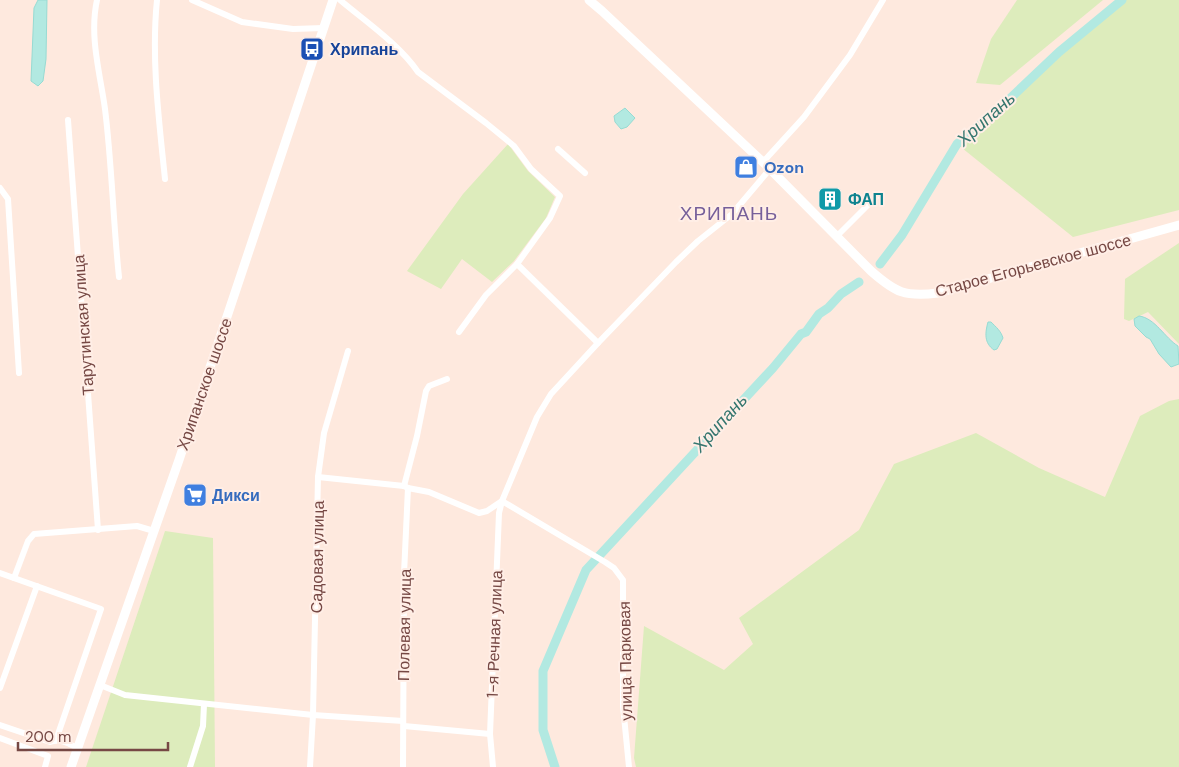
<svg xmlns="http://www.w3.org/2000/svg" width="1179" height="767" font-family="'DM Sans',sans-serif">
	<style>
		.green { fill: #ddecbc }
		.water { fill: #b2e9e1; stroke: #97dbd3 }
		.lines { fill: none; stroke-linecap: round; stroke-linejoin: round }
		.river { stroke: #b2e9e1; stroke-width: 9 }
		.street { stroke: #fff; stroke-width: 6 }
		.secondary { stroke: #fff; stroke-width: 9 }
		.labels { text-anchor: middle; stroke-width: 4; stroke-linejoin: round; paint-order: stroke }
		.transit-label { font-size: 16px; font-weight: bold; fill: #164399; stroke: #ffeee6; text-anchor: start }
		.shop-label { font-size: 16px; font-weight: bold; fill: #366cbe; stroke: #ffeee6; text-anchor: start }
		.culture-label { font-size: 16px; font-weight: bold; fill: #0d838f; stroke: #ffeee6; text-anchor: start }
		.street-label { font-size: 16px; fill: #764844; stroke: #ffeee6 }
		.water-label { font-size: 18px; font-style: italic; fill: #35766f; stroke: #ffeee6 }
		.quarter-label { font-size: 19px; letter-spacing: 1px; fill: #765f9a; stroke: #ffeee6 }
	</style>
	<rect width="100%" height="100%" fill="#fee9de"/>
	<g class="green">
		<polygon points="1017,0 1103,0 1000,85 976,83 991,39"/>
		<path d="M1122 0H1179V210L1073 237 957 144C1013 97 1065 46 1122 0Z"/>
		<polygon points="508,144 528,171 555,197 546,218 514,261 492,282 462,259 441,289 407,271 463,194"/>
		<polygon points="1179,243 1179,344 1148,312 1129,321 1124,319 1125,279"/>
		<polygon points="1179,399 1179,767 636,767 634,758 644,626 724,670 753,644 739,618 859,530 894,464 976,433 1039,468 1105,497 1140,416 1169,401"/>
		<polygon points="165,531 213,538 215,767 86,767"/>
	</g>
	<g class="water">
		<polygon points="38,0 47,0 46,59 43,81 38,86 31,81 34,8"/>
		<polygon points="625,108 635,118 627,127 621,129 615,122 614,116"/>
		<path d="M1139 316C1155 318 1165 338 1178 346L1179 364 1171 367 1159 354 1150 339 1146 337 1135 326 1134 319Z"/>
		<path d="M988 322H991C996 327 1001 331 1003 338L997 349 994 350C984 343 985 333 988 322Z"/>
	</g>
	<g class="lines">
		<g class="river">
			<polyline points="880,264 902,235 957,144 1001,107 1059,52 1122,0"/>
			<polyline points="555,767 543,730 543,671 586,570 773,368 801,334 806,332 819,314 828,308 841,294 859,282"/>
		</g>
		<g class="street">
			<path d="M97 0C89 36 100 73 105 109 112 165 113 221 119 277"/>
			<path d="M157 0C151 59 159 120 165 179"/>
			<polyline points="192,0 242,22 293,29 324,28"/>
			<path d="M340 0C365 21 400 45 418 72L486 123 514 146 531 169 560 196 550 218 517 264 486 295 459 332"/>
			<polyline points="68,120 98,530"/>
			<polyline points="558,149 585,173"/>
			<polyline points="763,162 804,117 850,55 883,0"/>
			<polyline points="0,188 8,199 19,373"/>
			<polyline points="837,236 879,194"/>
			<polyline points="517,264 598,343"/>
			<polyline points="318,477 404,486"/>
			<polyline points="404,486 417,436 426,391 429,386 447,379"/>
			<polyline points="408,488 429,492 479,513 487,511 502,501"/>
			<polyline points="502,501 605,562 614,568 623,580 623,706 629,767"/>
			<polyline points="0,573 101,609 56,740"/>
			<polyline points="14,578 28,541 34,534 137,526 154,531"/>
			<polyline points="100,685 125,695 313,715 403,721"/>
			<polyline points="0,688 37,586"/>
			<path d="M0 725 50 742C61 738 68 744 78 748"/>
			<polyline points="404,726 490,734"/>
			<polyline points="0,738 48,756 45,767"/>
			<polyline points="190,767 203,726 204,704"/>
			<polyline points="310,767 313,715 318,477 324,433 348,351"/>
			<polyline points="403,767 404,574 408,488 404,486"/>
			<polyline points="493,767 490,734 499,513 502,501 537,417 551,394 598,343 676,262 698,241 732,214 770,169"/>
		</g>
		<g class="secondary">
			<path d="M589 0 602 11 766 165 871 271C896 293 905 297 938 293L1179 225"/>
			<polyline points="71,767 179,460 333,0"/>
		</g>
	</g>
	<defs>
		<g id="bus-square" transform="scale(1.25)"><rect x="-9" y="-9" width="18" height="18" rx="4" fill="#1a4fb4" stroke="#ffeee6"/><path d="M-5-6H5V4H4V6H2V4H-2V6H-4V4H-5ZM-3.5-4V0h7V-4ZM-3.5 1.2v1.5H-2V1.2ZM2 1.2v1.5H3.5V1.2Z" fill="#fff"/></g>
		<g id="shop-square" transform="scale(1.25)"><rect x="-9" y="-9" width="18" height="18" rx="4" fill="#3f7fe0" stroke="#ffeee6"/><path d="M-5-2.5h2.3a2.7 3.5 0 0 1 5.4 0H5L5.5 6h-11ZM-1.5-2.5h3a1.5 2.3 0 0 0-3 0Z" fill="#fff"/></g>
		<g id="building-square" transform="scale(1.25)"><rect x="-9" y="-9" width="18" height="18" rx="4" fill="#0f9aa8" stroke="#ffeee6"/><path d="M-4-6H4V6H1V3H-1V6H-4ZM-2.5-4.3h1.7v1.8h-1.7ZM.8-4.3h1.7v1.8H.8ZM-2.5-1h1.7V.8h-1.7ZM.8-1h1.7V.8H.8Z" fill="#fff"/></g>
		<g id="supermarket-square" transform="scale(1.25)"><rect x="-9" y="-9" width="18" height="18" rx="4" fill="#3f7fe0" stroke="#ffeee6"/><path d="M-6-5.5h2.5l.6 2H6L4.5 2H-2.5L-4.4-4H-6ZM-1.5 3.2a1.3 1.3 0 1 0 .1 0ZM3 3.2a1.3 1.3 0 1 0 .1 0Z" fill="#fff"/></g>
	</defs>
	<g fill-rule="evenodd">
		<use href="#bus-square" x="312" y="49"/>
		<use href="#shop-square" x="746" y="167"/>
		<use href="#building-square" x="830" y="199"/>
		<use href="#supermarket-square" x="195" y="495"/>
	</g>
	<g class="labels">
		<g class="transit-label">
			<text x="330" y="55">Хрипань</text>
		</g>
		<g class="shop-label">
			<text x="764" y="173">Ozon</text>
			<text x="212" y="501">Дикси</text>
		</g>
		<g class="culture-label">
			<text x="848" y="205">ФАП</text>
		</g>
		<g class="street-label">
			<text transform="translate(1033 265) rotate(-15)" y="6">Старое Егорьевское шоссе</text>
			<text transform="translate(83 325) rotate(-94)" y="6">Тарутинская улица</text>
			<text transform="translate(204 384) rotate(-71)" y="6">Хрипанское шоссе</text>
			<text transform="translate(317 557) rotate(-89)" y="6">Садовая улица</text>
			<text transform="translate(404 625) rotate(-89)" y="6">Полевая улица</text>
			<text transform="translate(494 634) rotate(-88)" y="6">1-я Речная улица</text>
			<text transform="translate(625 661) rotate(-91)" y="6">улица Парковая</text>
		</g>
		<g class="water-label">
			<text transform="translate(986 119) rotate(-42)" y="6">Хрипань</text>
			<text transform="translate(720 423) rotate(-48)" y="6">Хрипань</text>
		</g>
		<g class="quarter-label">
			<text x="729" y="220">ХРИПАНЬ</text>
		</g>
	</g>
	<path d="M18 742v8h150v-8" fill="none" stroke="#764844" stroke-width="2.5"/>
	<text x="25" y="742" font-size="15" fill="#764844" stroke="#ffeee6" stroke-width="4" paint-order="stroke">200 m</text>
</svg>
